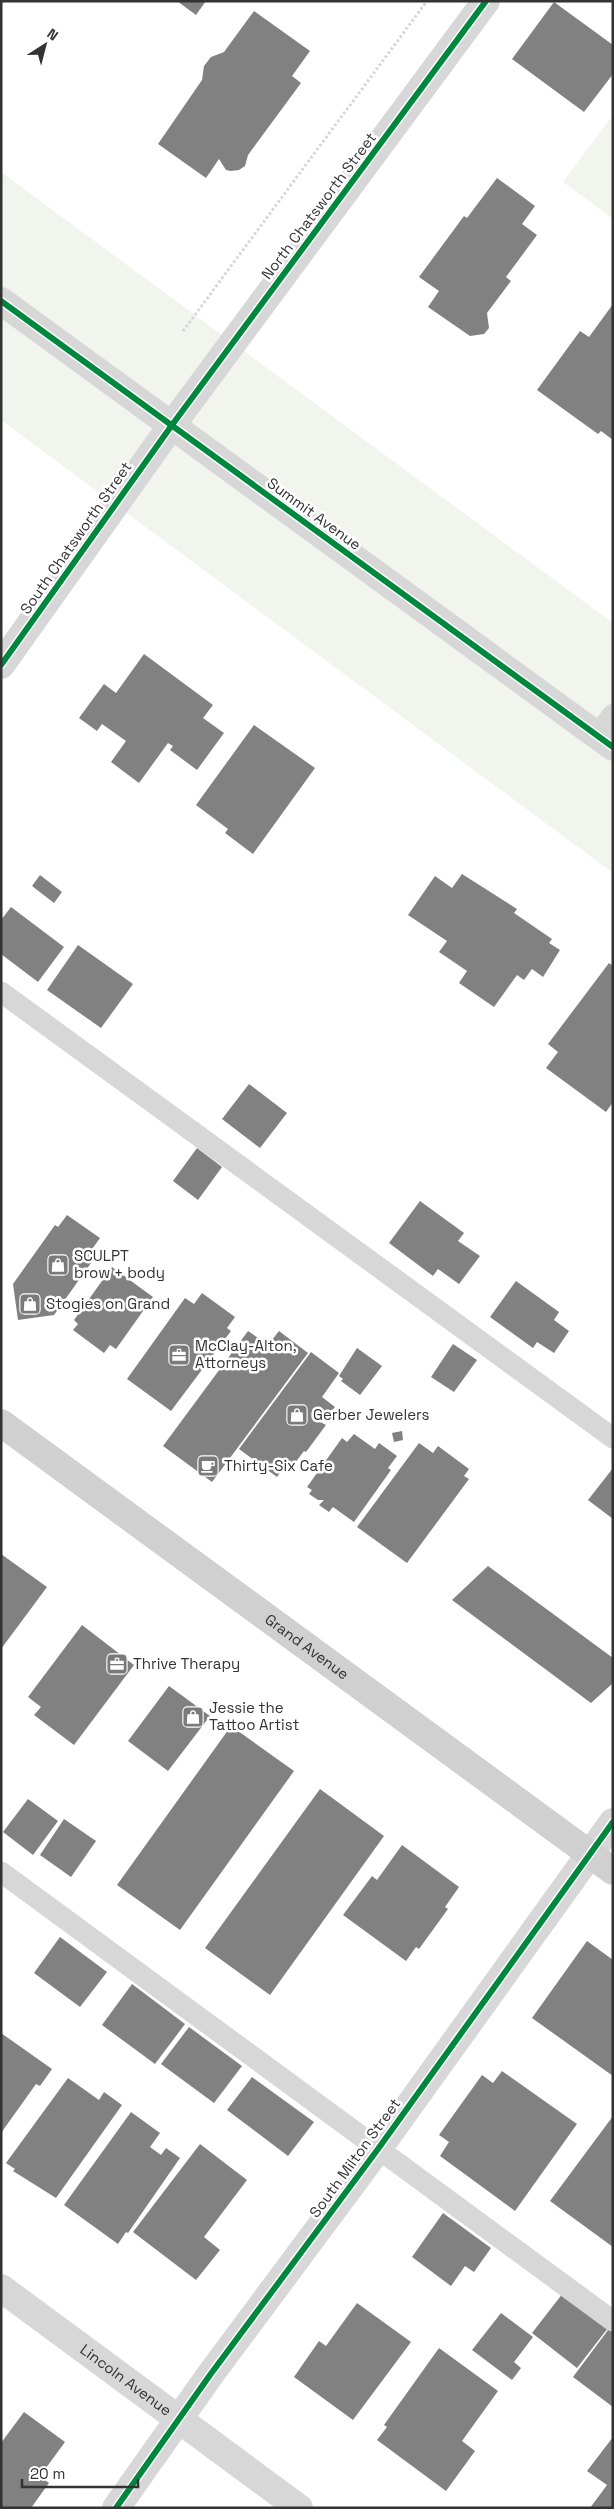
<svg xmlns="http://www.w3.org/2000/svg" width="614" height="2509" font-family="'Space Grotesk',sans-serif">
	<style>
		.green { fill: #f1f5ed }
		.building { fill: #818181 }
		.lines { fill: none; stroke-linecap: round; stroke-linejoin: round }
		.path { stroke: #d6d6d6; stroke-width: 3; stroke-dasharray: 2.5 2.5; stroke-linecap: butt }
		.service { stroke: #d7d7d7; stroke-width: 21 }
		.minor { stroke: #d7d7d7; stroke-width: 28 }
		.tertiary { stroke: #d7d7d7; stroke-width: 28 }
		.secondary { stroke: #d0d0d0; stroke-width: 28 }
		.cycleway-casing { stroke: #fff; stroke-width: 9 }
		.cycleway { stroke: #00873e; stroke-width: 6 }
		.labels { text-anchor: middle; stroke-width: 5; stroke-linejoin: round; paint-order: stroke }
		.street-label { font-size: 15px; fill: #333; stroke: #fff }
		.poi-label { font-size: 15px; fill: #333; stroke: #fff; text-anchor: start }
	</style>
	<rect width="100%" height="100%" fill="#fff"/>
	<g class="green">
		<polygon points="613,115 613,219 563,182"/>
		<polygon points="1,172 613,623 613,873 1,420"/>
	</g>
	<g class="building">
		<polygon points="177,1 206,1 196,15"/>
		<polygon points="554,2 613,45 613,74 584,112 512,59"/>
		<polygon points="254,11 310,51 292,76 301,83 248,155 245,166 239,170 231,171 226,170 219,159 206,178 158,144 202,80 204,66 211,57 224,52"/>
		<polygon points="497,178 535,206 522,224 537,235 506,277 511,281 487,313 489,328 484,334 470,336 428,307 439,291 419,277 464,216 467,218"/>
		<polygon points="613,304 613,440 601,431 598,434 537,390 580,331 589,337"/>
		<polygon points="144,654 213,705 203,718 224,733 197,770 170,750 173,746 168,743 139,783 111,762 126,741 102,724 97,731 79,718 104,684 116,693"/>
		<polygon points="254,725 315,768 253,854 225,833 228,829 196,805"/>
		<polygon points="462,874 517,909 514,913 552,939 549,943 560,950 543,977 532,969 524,980 517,975 494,1007 459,983 467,971 439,952 447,941 408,915 435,876 452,888"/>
		<polygon points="40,875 62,892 54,903 32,886"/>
		<polygon points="11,907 64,947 38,982 1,954 1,920"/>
		<polygon points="78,945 133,984 101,1028 47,990"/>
		<polygon points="609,963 613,966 613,1102 606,1112 546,1068 558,1052 548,1044"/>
		<polygon points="249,1084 287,1113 260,1148 222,1119"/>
		<polygon points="197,1148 222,1167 198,1200 173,1181"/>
		<polygon points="420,1201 464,1233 458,1241 480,1256 459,1284 438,1269 433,1276 389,1243"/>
		<polygon points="67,1215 100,1238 90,1252 96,1256 54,1315 18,1320 13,1284 55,1225 58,1227"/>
		<polygon points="112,1267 153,1297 116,1349 110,1345 104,1353 73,1330 78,1324 74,1320"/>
		<polygon points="516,1281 559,1312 554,1320 569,1331 554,1353 537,1342 533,1348 490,1317"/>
		<polygon points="202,1293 235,1317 227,1328 231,1331 171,1411 127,1379 185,1298 194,1304"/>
		<polygon points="248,1331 268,1345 279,1331 308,1353 212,1482 163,1446"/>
		<polygon points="453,1344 477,1360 454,1392 431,1377"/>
		<polygon points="357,1348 382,1366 360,1395 341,1381 343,1379 339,1376"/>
		<polygon points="311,1352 339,1373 322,1397 335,1407 322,1423 326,1425 306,1452 304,1451 289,1471 284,1467 277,1477 239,1449"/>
		<polygon points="402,1431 403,1440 394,1442 392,1433"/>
		<polygon points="354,1434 375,1449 379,1443 397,1456 388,1468 391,1470 354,1522 333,1507 329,1512 319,1505 324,1500 318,1500 309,1494 312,1490 307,1487 342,1438 347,1442"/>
		<polygon points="419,1443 433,1453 438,1446 469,1469 464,1476 469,1479 407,1563 357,1527"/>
		<polygon points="613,1468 613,1519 588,1500"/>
		<polygon points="1,1554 47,1587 1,1649"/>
		<polygon points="488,1566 613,1658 613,1683 591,1703 452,1600"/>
		<polygon points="82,1625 134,1665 74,1745 34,1715 41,1707 28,1697"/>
		<polygon points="169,1686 210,1716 168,1771 128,1741"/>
		<polygon points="231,1726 294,1771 180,1930 117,1885"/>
		<polygon points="320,1789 384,1836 270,1995 205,1948"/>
		<polygon points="28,1799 58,1821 33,1855 3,1832"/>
		<polygon points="64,1819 96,1841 71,1877 40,1855"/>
		<polygon points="402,1845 459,1887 445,1907 448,1909 419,1949 416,1947 406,1961 343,1915 372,1876 377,1880"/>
		<polygon points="60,1937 107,1972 80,2007 34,1973"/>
		<polygon points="587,1941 613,1960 613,2076 532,2018"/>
		<polygon points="132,1984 185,2024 155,2064 102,2025"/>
		<polygon points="189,2027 242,2066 214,2103 161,2064"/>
		<polygon points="1,2033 52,2069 40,2086 36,2084 1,2133"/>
		<polygon points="502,2071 577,2124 515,2211 440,2156 449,2142 439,2135 482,2075 493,2083"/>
		<polygon points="252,2077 314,2122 288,2156 227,2110"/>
		<polygon points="68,2078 99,2100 104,2092 122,2105 56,2198 13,2171 15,2169 6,2163"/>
		<polygon points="131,2112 160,2133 150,2147 161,2155 166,2148 180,2158 128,2233 126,2232 118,2244 64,2205"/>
		<polygon points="613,2116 613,2247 550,2201"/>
		<polygon points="200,2144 247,2180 204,2237 220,2250 196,2280 133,2232"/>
		<polygon points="443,2213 491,2248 474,2272 465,2266 451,2286 412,2257"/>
		<polygon points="563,2293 608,2328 577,2368 532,2333"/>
		<polygon points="357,2303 411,2342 353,2420 294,2377 319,2341 326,2346"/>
		<polygon points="501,2313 533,2337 514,2362 521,2368 512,2380 472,2350"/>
		<polygon points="611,2326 613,2328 613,2407 573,2377"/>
		<polygon points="439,2348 498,2391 462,2441 475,2451 446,2491 377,2440 387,2427 384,2425"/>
		<polygon points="24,2412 65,2442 40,2476 49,2483 31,2508 1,2508 1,2443"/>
		<polygon points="613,2437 613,2508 590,2508 607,2485 587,2471"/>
	</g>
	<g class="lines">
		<polyline class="path" points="183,331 427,1"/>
		<g class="service">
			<polyline points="597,736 613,714"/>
			<polyline points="1,992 613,1438"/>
			<polyline points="1,1872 613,2321"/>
		</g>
		<g class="minor">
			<polyline points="1,665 172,425 486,1"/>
			<path id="s1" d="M1 2288 299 2508"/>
			<polyline points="116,2508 210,2375 378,2149 613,1822"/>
		</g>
		<polyline class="tertiary" points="1,301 613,747"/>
		<path class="secondary" id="s2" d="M1 1423 613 1871"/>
		<g class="cycleway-casing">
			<g id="cycleway">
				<polyline points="1,301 613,747"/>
				<polyline points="1,665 172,425 486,1"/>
				<polyline points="116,2508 210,2375 378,2149 613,1822"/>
			</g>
		</g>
		<use href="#cycleway" class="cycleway"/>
	</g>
	<defs>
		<g id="shop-square" transform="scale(1.125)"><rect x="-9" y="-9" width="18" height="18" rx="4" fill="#7a7a7a" stroke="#fff"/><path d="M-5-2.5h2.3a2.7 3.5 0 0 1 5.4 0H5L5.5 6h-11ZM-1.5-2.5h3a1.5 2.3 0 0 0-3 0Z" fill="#fff"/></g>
		<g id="office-square" transform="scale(1.125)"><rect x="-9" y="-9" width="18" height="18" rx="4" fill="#7a7a7a" stroke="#fff"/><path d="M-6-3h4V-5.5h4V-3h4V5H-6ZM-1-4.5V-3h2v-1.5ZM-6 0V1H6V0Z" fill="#fff"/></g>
		<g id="cafe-square" transform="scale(1.125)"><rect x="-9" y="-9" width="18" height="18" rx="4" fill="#7a7a7a" stroke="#fff"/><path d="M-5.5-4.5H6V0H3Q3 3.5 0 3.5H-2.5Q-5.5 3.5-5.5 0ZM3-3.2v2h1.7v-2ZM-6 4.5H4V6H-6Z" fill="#fff"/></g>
	</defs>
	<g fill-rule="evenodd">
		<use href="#shop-square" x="58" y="1265"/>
		<use href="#shop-square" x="30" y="1304"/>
		<use href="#office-square" x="179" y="1355"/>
		<use href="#shop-square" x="297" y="1415"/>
		<use href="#cafe-square" x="208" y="1466"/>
		<use href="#office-square" x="117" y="1664"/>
		<use href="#shop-square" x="193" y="1717"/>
	</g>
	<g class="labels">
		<g class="street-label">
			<text transform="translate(319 206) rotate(-53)" y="5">North Chatsworth Street</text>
			<text transform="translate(314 514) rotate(36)" y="5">Summit Avenue</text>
			<text transform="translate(76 538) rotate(-55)" y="5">South Chatsworth Street</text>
			<text dy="5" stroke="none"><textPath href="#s2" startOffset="379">Grand Avenue</textPath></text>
			<text transform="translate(355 2158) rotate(-54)" y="5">South Milton Street</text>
			<text dy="5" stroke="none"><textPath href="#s1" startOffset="155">Lincoln Avenue</textPath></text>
		</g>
		<g class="poi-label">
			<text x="74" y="1261">SCULPT<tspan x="74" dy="17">brow + body</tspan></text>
			<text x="46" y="1309">Stogies on Grand</text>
			<text x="195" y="1351">McClay-Alton,<tspan x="195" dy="17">Attorneys</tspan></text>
			<text x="313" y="1420">Gerber Jewelers</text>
			<text x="224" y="1471">Thirty-Six Cafe</text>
			<text x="133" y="1669">Thrive Therapy</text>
			<text x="209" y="1713">Jessie the<tspan x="209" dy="17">Tattoo Artist</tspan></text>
		</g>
	</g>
	<rect width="614" height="2509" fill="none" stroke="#333333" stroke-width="5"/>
	<g transform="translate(45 45) rotate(36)" stroke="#ffffff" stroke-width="4" paint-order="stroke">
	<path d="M0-4L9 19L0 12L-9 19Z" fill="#333333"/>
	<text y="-8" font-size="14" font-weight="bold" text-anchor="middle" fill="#333333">N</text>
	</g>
	<path d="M22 2479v8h116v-8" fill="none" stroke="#333333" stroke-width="2.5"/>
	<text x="30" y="2479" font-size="15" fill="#333333" stroke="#ffffff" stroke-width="4" paint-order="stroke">20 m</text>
</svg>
